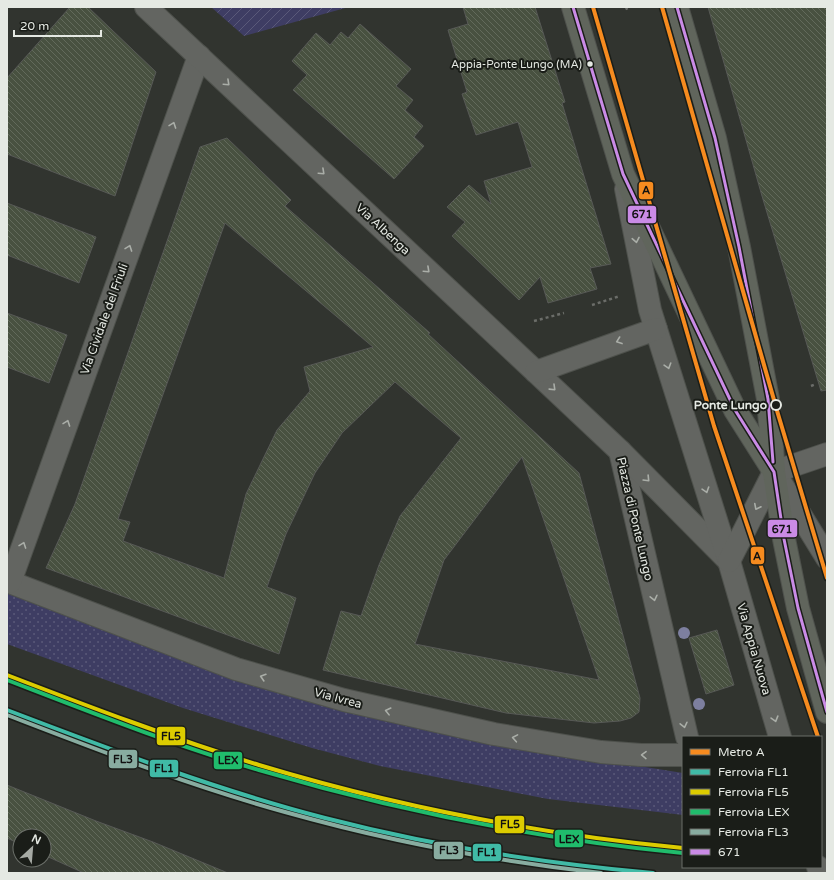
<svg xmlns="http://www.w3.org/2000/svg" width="834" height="880" font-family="'Varela Round',sans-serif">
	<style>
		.grass { fill: url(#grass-dots) }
		.garden { fill: url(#garden-furrows) }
		.building { fill: url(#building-back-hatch); stroke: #575956; fill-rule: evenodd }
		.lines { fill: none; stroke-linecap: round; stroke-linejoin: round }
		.minor-casing { stroke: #4e514c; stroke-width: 24 }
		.tertiary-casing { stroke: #4e514c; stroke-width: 24 }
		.primary-casing { stroke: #4e514c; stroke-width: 24 }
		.path { stroke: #6b6d69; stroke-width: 2.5; stroke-dasharray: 3 3; stroke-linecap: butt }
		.minor { stroke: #636561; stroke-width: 22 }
		.tertiary { stroke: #636561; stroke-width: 22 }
		.primary { stroke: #60655c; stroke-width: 22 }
		.bus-1-casing { stroke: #1a1d18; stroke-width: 6 }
		.bus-1 { stroke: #ca8be6; stroke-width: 3 }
		.rail-1-casing { stroke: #1a1d18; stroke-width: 7 }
		.rail-2-casing { stroke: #1a1d18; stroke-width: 7 }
		.rail-3-casing { stroke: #1a1d18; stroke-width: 7 }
		.rail-4-casing { stroke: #1a1d18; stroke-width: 7 }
		.rail-1 { stroke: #40baa6; stroke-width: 4 }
		.rail-2 { stroke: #dccc00; stroke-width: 4 }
		.rail-3 { stroke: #20bc6c; stroke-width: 4 }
		.rail-4 { stroke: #88aca0; stroke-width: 4 }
		.metro-1-casing { stroke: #1a1d18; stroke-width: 7 }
		.metro-1 { stroke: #f68b1f; stroke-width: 4 }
		.tree { fill: #7d7f9f }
		.oneway { stroke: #aaaea8 }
		.bus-dot { fill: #e5e9e3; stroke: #1a1d18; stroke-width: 1.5 }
		.stop-dot { fill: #1a1d18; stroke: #e5e9e3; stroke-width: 2 }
		.labels { text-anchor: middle; stroke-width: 4; stroke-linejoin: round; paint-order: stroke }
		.bus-label { font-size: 11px; fill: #e5e9e3; stroke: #1a1d18; text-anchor: end }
		.street-label { font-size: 12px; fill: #e5e9e3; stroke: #1a1d18 }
		.stop-label { font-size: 12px; font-weight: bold; fill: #e5e9e3; stroke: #1a1d18; text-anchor: end }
		.line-badge { stroke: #1a1d18; stroke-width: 1.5 }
		.pale-badge-label { font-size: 11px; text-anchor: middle; font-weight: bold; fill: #111 }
	</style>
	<defs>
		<pattern id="grass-dots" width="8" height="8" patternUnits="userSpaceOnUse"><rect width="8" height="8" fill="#3e3d63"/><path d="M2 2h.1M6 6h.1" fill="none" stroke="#5a5979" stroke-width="1.8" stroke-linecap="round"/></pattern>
		<pattern id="garden-furrows" width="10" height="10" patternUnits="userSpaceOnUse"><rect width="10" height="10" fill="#3e3d63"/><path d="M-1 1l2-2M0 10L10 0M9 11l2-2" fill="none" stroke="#5a5979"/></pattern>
		<pattern id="building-back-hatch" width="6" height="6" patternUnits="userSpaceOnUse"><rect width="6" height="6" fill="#485140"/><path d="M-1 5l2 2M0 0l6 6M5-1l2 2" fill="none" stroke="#626a5b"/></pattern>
	</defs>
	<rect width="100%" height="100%" fill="#31342f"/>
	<polygon class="grass" points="7,592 462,738 683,773 683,815 548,799 380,766 312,748 183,708 7,644"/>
	<polygon class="garden" points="211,7 349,7 244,36"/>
	<g class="building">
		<polygon points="70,7 88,7 156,72 115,196 7,154 7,78"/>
		<polygon points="463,7 535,7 565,102 562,103 580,163 611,264 590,268 597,289 548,303 540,277 519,300 452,236 465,222 447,207 469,185 491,204 484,181 532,167 518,122 476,135 462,94 467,92 448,30 468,24"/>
		<polygon points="708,7 827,7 827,390 821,391 762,196"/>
		<polygon points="360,24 411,69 396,86 413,100 405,110 423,126 414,137 424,146 394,179 293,90 307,75 292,61 316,33 330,45 341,32 348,38"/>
		<path d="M227 138 291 200 285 206 430 333 428 334 579 473 640 698 639 712 631 718 620 721 594 723 506 713 323 670 341 611 361 616 379 565 400 516 461 438 395 382 342 433 315 473 286 534 267 587 296 598 279 654 46 568 75 504 200 147ZM225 223 373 347 304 367 310 391 277 430 246 494 224 578 123 541 130 522 118 519ZM522 457 599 680 415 644 444 560Z"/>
		<polygon points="7,203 96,237 79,283 7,255"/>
		<polygon points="7,313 67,335 49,383 7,367"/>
		<polygon points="717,630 734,685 706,694 689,638"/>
		<polygon points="7,785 96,821 153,842 228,873 84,873 44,855 44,836 20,836 20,844 7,838"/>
	</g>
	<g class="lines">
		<g class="minor-casing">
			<g id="minor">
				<polyline points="620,451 687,737"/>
				<polyline points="7,581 236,669 344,700 494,734 547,743 601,752 641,755 683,755"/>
				<polyline points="10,582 199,56"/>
			</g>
		</g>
		<g class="tertiary-casing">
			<g id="tertiary">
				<polyline points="146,7 536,372 620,451 729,561"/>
				<polyline points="626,189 650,310 729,561 780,737"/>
				<polyline points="536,372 656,329"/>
				<polyline points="774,472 827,558"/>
				<polyline points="729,561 774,472 827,454"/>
				<polyline points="818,867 820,873"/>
			</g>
		</g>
		<g class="primary-casing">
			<g id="primary">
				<polyline points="573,7 623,174 735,410 773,470"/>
				<polyline points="677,7 715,138 739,247 768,399 774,472 784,539 798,608 827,712"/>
			</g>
		</g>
		<g class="path">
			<polyline points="626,7 628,12"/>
			<polyline points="592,305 620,296"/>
			<polyline points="534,321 564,313"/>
			<polyline points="811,386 816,384"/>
		</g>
		<use href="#minor" class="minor"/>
		<use href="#tertiary" class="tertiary"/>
		<use href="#primary" class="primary"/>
		<g class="bus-1-casing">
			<g id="bus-1">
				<polyline points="573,7 623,174 735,410 774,472 784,539 798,608 827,712"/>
				<polyline points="677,7 715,138 739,247 768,399 773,462"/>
			</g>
		</g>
		<use href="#bus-1" class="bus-1"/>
		<g class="rail-1-casing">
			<path id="rail-1" d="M7 710C112 750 217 790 325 818 433 846 542 863 653 873"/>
		</g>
		<g class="rail-2-casing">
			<path id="rail-2" d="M7 675C90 707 174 739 259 765 398 807 539 834 683 848"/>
		</g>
		<g class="rail-3-casing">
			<path id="rail-3" d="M7 680C90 712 173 745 259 770 398 811 538 839 683 853"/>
		</g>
		<g class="rail-4-casing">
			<path id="rail-4" d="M7 715C98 750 190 786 285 812 388 841 494 861 601 873"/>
		</g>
		<use href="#rail-1" class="rail-1"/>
		<use href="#rail-2" class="rail-2"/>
		<use href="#rail-3" class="rail-3"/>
		<use href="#rail-4" class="rail-4"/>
		<g class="metro-1-casing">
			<g id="metro-1">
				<polyline points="593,7 714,426 818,737"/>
				<polyline points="662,7 778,414 827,578"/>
			</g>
		</g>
		<use href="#metro-1" class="metro-1"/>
	</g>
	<g class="tree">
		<circle cx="684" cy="633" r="6"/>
		<circle cx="699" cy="704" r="6"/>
	</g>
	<defs><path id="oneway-chevron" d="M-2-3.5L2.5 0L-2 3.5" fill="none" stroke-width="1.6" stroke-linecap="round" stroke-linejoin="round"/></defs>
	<g class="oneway">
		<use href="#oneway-chevron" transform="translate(227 83) rotate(43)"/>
		<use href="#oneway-chevron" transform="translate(173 125) rotate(-70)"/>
		<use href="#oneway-chevron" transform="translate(322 172) rotate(43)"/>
		<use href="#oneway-chevron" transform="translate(636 240) rotate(79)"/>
		<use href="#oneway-chevron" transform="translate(129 248) rotate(-70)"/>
		<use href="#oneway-chevron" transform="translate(427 270) rotate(43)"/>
		<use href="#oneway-chevron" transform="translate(619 341) rotate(160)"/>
		<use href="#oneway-chevron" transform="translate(668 366) rotate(73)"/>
		<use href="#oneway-chevron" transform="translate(553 388) rotate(44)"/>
		<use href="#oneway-chevron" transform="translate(67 423) rotate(-70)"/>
		<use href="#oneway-chevron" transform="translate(647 479) rotate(46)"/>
		<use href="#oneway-chevron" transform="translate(706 490) rotate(72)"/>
		<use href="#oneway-chevron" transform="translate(757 507) rotate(117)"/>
		<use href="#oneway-chevron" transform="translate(23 545) rotate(-70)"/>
		<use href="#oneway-chevron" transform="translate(654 598) rotate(77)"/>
		<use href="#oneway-chevron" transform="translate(263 677) rotate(-163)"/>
		<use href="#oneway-chevron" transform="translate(388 711) rotate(-166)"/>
		<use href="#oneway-chevron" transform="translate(775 719) rotate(74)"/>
		<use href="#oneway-chevron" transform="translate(684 725) rotate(77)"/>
		<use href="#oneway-chevron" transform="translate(515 738) rotate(-170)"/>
		<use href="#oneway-chevron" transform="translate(644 755) rotate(-179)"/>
	</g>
	<circle class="bus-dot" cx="590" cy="64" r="3.5"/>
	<circle class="stop-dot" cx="776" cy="405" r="5"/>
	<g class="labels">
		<g class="bus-label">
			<text x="582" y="68">Appia-Ponte Lungo (MA)</text>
		</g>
		<g class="street-label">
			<text transform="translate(383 229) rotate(43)" y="4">Via Albenga</text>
			<text transform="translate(104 319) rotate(-70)" y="4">Via Cividale del Friuli</text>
			<text transform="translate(635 519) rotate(77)" y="4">Piazza di Ponte Lungo</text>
			<text transform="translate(754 649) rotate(74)" y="4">Via Appia Nuova</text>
			<text transform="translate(338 698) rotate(15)" y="4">Via Ivrea</text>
		</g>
		<g class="stop-label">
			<text x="767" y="409">Ponte Lungo</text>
		</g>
	</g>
	<g class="line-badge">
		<rect x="638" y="181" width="16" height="19" rx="4" fill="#f68b1f"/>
		<rect x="627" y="205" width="30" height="19" rx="4" fill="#ca8be6"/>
		<rect x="767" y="519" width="31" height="19" rx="4" fill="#ca8be6"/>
		<rect x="750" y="546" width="15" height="19" rx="4" fill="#f68b1f"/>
		<rect x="156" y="726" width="30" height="20" rx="4" fill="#dccc00"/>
		<rect x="108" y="749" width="30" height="20" rx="4" fill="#88aca0"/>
		<rect x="213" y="751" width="30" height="19" rx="4" fill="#20bc6c"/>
		<rect x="149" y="759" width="30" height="19" rx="4" fill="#40baa6"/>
		<rect x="494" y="815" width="31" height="19" rx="4" fill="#dccc00"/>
		<rect x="554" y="829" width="30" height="19" rx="4" fill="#20bc6c"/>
		<rect x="433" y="841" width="31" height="19" rx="4" fill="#88aca0"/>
		<rect x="472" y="843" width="30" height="19" rx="4" fill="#40baa6"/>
	</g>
	<g class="pale-badge-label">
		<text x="646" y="194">A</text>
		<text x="642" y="218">671</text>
		<text x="782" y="533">671</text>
		<text x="757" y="560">A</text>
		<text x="171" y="740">FL5</text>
		<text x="123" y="763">FL3</text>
		<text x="228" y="764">LEX</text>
		<text x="164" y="772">FL1</text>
		<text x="510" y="828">FL5</text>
		<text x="569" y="843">LEX</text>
		<text x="449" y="854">FL3</text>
		<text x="487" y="856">FL1</text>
	</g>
	<rect width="834" height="880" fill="none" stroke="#e5e9e3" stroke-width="16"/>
	<rect x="682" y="736" width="140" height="132" fill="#1a1d18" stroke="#6b6f69"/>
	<rect x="690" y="749" width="20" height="6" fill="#f68b1f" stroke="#6b6f69"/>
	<text x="718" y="756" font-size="12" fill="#e5e9e3">Metro A</text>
	<rect x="690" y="769" width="20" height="6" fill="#40baa6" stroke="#6b6f69"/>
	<text x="718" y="776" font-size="12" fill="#e5e9e3">Ferrovia FL1</text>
	<rect x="690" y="789" width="20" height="6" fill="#dccc00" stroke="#6b6f69"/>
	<text x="718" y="796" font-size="12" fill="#e5e9e3">Ferrovia FL5</text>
	<rect x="690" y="809" width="20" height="6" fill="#20bc6c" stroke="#6b6f69"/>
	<text x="718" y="816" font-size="12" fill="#e5e9e3">Ferrovia LEX</text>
	<rect x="690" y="829" width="20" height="6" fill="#88aca0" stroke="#6b6f69"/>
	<text x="718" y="836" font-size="12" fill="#e5e9e3">Ferrovia FL3</text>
	<rect x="690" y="849" width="20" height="6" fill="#ca8be6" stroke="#6b6f69"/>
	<text x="718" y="856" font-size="12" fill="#e5e9e3">671</text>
	<g transform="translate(32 848) rotate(26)"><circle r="19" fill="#1a1d18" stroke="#6b6f69"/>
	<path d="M0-3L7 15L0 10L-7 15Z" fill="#a6aaa4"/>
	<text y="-6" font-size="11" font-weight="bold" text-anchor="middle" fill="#e5e9e3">N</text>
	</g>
	<path d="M14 30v6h87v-6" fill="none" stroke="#e5e9e3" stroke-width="2"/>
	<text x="20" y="30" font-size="12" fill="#e5e9e3" stroke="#1a1d18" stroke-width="3" paint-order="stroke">20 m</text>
</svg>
